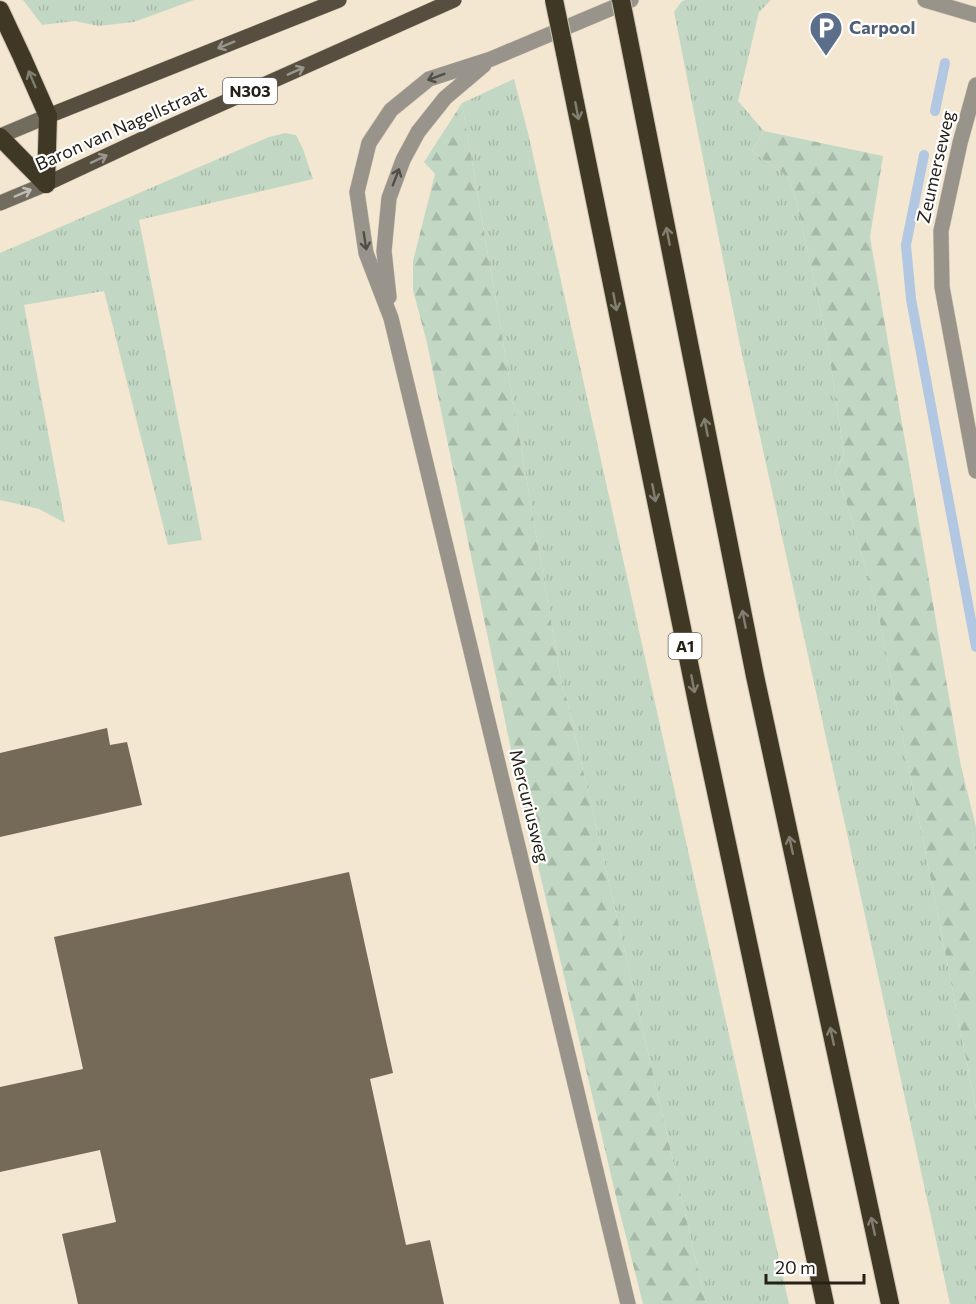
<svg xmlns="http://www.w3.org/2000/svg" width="976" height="1304" font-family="Commissioner,sans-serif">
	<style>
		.grass { fill: url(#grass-tufts) }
		.forest { fill: url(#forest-firs) }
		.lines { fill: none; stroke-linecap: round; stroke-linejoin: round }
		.stream { stroke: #b2c7e2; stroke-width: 10 }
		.building { fill: #756a57 }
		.minor-casing { stroke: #cfc3b0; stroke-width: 16 }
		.tertiary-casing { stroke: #cfc3b0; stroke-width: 16 }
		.secondary-casing { stroke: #cfc3b0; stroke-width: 16 }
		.primary-casing { stroke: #cfc3b0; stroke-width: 16 }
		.motorway-casing { stroke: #cfc3b0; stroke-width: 20 }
		.minor { stroke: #98948b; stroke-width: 15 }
		.tertiary { stroke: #98948b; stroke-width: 15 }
		.secondary { stroke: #716c5e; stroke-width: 15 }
		.primary { stroke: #564f3f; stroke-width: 15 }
		.motorway { stroke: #3f3825; stroke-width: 18 }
		.motorway-bridge-casing { stroke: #cfc3b0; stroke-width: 20; stroke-linecap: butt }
		.motorway-bridge { stroke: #3f3825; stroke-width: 18 }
		.oneway { stroke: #9a958c }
		.oneway2 { stroke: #534e46 }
		.oneway3 { stroke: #827e71 }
		.oneway4 { stroke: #bfbdb7 }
		.labels { text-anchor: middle; stroke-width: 4.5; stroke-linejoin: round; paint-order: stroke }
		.shield { fill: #fff; stroke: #66635d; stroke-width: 1.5 }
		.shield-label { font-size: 16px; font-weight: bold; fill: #252018 }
		.service-label { font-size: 18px; font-weight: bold; fill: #4e5e75; stroke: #fff; text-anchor: start }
		.street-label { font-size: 18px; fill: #252018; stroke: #fff }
	</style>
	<defs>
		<pattern id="grass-tufts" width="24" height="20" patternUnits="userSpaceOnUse" patternTransform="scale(1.5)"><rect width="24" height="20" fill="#c3d8c4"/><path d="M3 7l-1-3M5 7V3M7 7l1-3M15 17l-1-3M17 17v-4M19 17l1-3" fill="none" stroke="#a7b9a8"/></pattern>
		<pattern id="forest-firs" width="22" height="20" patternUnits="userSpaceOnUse" patternTransform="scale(1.5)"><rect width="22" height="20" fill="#c3d8c4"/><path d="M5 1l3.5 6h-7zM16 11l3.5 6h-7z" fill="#a7b9a8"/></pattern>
	</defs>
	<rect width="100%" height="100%" fill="#f4e7d1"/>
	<g class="grass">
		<polygon points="23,0 194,0 134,22 98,26 75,21 42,25"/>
		<polygon points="686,0 771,0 759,12 738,101 764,131 752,151 788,177 796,199 828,345 844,455 835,472 845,497 877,607 976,1109 976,1304 950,1304 740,345 674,12 682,1"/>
		<polygon points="514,79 529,137 789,1304 706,1304 566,696 563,691 462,103"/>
		<polygon points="285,133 296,135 303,149 313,179 139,220 202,540 168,545 104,291 24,305 65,523 39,509 0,500 0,253 269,137"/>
		<polygon points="958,754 976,827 976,854"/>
	</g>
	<g class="forest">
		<polygon points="462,103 563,691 566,696 706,1304 643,1304 618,1205 514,764 427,343 413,290 413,261 435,174 424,162"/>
		<polygon points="764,131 883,156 870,237 976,854 976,1109 877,607 845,497 835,472 844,455 828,345 796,199 788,177 752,151"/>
	</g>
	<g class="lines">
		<g class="stream">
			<polyline points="935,111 945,63"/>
			<polyline points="924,155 906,245 911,299 976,647"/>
		</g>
	</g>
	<g class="building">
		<polygon points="107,728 110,745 127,742 142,805 0,837 0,753"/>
		<polygon points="349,872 393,1073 370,1079 406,1245 430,1240 444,1304 78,1304 62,1234 116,1222 100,1150 0,1172 0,1087 83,1069 54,937"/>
	</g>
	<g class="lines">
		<g class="minor-casing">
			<polyline id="minor" points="976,85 960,143 941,231 942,287 976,471"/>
		</g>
		<g class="tertiary-casing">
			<g id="tertiary">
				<polyline points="925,0 976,15"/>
				<polyline points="389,297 384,251 389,198 403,160 418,132 445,98 484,65"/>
				<polyline points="628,1304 391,318 366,253 357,192 369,143 391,110 429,79 491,59 631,0"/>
			</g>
		</g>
		<g class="secondary-casing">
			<g id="secondary">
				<polyline points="0,136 48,116"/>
				<polyline points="0,203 46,184"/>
			</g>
		</g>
		<g class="primary-casing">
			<g id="primary">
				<polyline points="48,116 339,0"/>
				<polyline points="46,184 151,135 454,0"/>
			</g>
		</g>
		<g class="motorway-casing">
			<g id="motorway">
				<polyline points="0,10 22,57 48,116 46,184"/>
				<polyline points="627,30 755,676 890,1304"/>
				<polyline points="565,53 698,707 825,1304"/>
				<polyline points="0,137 46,184"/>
			</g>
		</g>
		<use href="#minor" class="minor"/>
		<use href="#tertiary" class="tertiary"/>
		<use href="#secondary" class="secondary"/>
		<use href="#primary" class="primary"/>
		<use href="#motorway" class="motorway"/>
		<g class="motorway-bridge-casing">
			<g id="motorway-bridge">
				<polyline points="554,0 565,53"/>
				<polyline points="621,0 627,30"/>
			</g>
		</g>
		<use href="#motorway-bridge" class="motorway-bridge"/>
	</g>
	<defs><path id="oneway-shaft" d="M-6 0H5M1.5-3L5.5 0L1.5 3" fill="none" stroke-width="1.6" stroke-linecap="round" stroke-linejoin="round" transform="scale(1.5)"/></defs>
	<g class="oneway">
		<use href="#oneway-shaft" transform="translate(226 45) rotate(158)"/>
		<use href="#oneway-shaft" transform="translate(296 71) rotate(-24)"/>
		<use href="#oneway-shaft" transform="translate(99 159) rotate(-25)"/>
	</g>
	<g class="oneway2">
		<use href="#oneway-shaft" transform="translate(436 77) rotate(159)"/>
		<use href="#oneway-shaft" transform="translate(396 177) rotate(-69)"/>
		<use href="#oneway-shaft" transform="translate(365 241) rotate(81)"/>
	</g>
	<g class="oneway3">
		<use href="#oneway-shaft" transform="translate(32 79) rotate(-113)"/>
		<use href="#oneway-shaft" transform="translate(577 111) rotate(79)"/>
		<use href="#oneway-shaft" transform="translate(668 236) rotate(-101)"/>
		<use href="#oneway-shaft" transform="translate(615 302) rotate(79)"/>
		<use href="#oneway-shaft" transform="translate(706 427) rotate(-101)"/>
		<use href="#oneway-shaft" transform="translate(654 493) rotate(79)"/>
		<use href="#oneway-shaft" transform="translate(744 619) rotate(-101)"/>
		<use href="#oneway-shaft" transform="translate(693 684) rotate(79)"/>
		<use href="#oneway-shaft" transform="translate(791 845) rotate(-102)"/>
		<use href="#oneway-shaft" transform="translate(832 1036) rotate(-102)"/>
		<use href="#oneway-shaft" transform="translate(873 1226) rotate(-102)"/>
	</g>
	<use class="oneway4" href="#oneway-shaft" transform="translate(23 193) rotate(-23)"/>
	<defs>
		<g id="parking-pin" transform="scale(1.725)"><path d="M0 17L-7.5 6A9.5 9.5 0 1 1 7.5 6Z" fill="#5c6f8a" stroke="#fff"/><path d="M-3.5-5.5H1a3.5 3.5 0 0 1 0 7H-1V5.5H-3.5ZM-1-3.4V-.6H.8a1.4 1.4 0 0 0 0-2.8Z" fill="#fff"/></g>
	</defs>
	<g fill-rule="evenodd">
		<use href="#parking-pin" x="826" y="28"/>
	</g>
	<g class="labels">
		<g class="shield">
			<rect x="223" y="78" width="54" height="26" rx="4.5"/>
			<rect x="668.5" y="633" width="33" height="26" rx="4.5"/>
		</g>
		<g class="shield-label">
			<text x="250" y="97">N303</text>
			<text x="685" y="652">A1</text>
		</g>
		<g class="service-label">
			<text x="849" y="34">Carpool</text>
		</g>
		<g class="street-label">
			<text transform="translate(121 128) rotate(-24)" y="6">Baron van Nagellstraat</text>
			<text transform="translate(936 167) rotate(-77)" y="6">Zeumerseweg</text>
			<text transform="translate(529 806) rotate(76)" y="6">Mercuriusweg</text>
		</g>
	</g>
	<path d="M766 1274v9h98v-9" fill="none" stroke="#252018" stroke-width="3"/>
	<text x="775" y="1274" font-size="18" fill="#252018" stroke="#ffffff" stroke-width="4.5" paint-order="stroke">20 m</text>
</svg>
